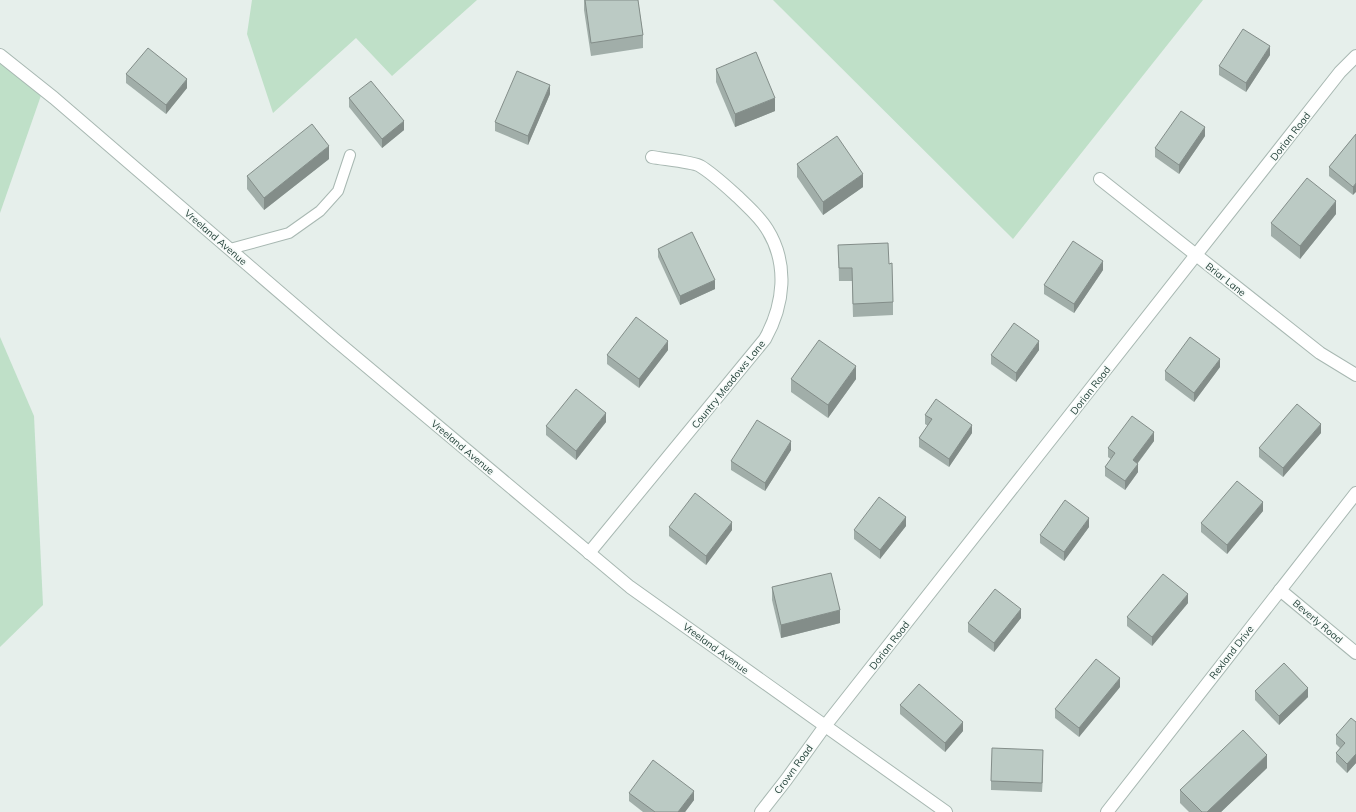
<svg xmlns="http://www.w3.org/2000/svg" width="1356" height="812" font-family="Mulish,sans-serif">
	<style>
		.green { fill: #bfe0c8 }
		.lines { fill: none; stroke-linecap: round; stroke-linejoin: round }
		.service-casing { stroke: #a8b8b2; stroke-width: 12 }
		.minor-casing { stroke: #a8b8b2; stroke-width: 14 }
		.tertiary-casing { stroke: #a8b8b2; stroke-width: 14 }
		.service { stroke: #fff; stroke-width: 10 }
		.minor { stroke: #fff; stroke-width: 12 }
		.tertiary { stroke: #fff; stroke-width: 12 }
		.wall { fill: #a1aea9 }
		.shaded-wall { fill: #838d89 }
		.building { fill: #bbcac4; stroke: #838d89 }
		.labels { text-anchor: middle; stroke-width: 3.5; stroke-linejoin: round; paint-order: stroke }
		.street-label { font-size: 10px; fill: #24423a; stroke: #f7fbf9 }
	</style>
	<rect width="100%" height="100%" fill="#e6efeb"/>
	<g class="green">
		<polygon points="252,0 477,0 392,76 356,38 273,113 247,34"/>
		<polygon points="773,0 1203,0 1013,239"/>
		<polygon points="6,51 45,84 0,213 0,61"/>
		<polygon points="0,337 34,416 43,605 0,647"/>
	</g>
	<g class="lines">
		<g class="service-casing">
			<polyline id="service" points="230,249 289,233 320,211 338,191 350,155"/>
		</g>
		<g class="minor-casing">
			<g id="minor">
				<polyline points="1100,179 1320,353 1356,375"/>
				<path d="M589 553 765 339C784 305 789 264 767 229 760 217 748 207 738 197 728 188 712 173 700 166 694 162 662 159 652 157"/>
				<polyline points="1280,590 1356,653"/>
				<polyline points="761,812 786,780 825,726 1340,72 1356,56"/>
				<polyline points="1107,812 1356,493"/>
			</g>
		</g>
		<g class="tertiary-casing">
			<polyline id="tertiary" points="0,55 54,98 334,339 630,587 946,812"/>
		</g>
		<use href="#service" class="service"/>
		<use href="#minor" class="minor"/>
		<use href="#tertiary" class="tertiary"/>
	</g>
	<g class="wall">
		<polygon points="584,0 638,0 643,35 643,48 591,56 584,10"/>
		<polygon points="1270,55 1246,92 1219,75 1219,66"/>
		<polygon points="716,69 775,111 735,127 716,82"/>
		<polygon points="126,74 187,88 166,114 126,83"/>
		<polygon points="550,94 528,145 495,131 495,122"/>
		<polygon points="349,98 404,130 382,148 349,107"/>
		<polygon points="1356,134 1353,195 1329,176 1329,167"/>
		<polygon points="1205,136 1179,174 1155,157 1155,148"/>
		<polygon points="329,159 264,210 247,189 247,176"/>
		<polygon points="797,164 863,187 823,215 797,177"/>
		<polygon points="1336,214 1300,259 1271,236 1271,223"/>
		<polygon points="838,245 889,264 893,302 893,315 853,317 852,281 839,281"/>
		<polygon points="658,249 715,289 680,305 658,257"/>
		<polygon points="1103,270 1074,313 1044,294 1044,285"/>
		<polygon points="668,350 639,388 607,364 607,355"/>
		<polygon points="1039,350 1016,382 991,364 991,355"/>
		<polygon points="1220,367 1194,402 1165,380 1165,371"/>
		<polygon points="791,379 856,379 828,418 791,392"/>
		<polygon points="925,415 972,433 949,467 919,447 919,438 928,426 925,424"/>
		<polygon points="606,422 576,460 546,435 546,426"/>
		<polygon points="1321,433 1283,477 1259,457 1259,448"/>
		<polygon points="1154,441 1138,463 1138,472 1125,490 1105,476 1105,467 1111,459 1108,457 1108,448"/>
		<polygon points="791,450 765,491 731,470 731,461"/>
		<polygon points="1263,511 1227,554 1201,532 1201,523"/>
		<polygon points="906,526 880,559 854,539 854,530"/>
		<polygon points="669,527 732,530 706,565 669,536"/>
		<polygon points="1089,527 1064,561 1040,543 1040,535"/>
		<polygon points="772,587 840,623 781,638 772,600"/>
		<polygon points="1188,603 1152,646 1127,626 1127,617"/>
		<polygon points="1021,618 994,652 968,632 968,623"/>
		<polygon points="1120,687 1079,737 1055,718 1055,709"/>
		<polygon points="1255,691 1308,697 1279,725 1255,700"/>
		<polygon points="900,705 963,731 945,752 900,714"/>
		<polygon points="1356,722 1356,763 1347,773 1336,762 1336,753 1340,748 1336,744 1336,735"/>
		<polygon points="1043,759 1042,792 991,790 991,781"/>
		<polygon points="1267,768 1221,812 1189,812 1180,803 1180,790"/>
		<polygon points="629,793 694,800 685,812 643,812 629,801"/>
	</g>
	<g class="shaded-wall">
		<polygon points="1270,46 1270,55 1246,92 1246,83"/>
		<polygon points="187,79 187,88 166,114 166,105"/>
		<polygon points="550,85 550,94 528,145 528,136"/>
		<polygon points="775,98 775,111 735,127 735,114"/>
		<polygon points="404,121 404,130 382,148 382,139"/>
		<polygon points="1205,127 1205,136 1179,174 1179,165"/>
		<polygon points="329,146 329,159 264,210 264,198"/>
		<polygon points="863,174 863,187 823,215 823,202"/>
		<polygon points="1356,183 1356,192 1353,195 1353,187"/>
		<polygon points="1336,201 1336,214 1300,259 1300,246"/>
		<polygon points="1103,261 1103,270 1074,313 1074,304"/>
		<polygon points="715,280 715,289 680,305 680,296"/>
		<polygon points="668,341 668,350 639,388 639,379"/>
		<polygon points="1039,341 1039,350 1016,382 1016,373"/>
		<polygon points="1220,359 1220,367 1194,402 1194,393"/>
		<polygon points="856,366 856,379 828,418 828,405"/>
		<polygon points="606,413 606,422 576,460 576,451"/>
		<polygon points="1321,424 1321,433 1283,477 1283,468"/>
		<polygon points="972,425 972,433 949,467 949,459"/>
		<polygon points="1154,432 1154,441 1133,469 1133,460"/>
		<polygon points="791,441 791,450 765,491 765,483"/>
		<polygon points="1138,464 1138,472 1125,490 1125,481"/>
		<polygon points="1263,502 1263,511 1227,554 1227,545"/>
		<polygon points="906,517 906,526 880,559 880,550"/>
		<polygon points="1089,518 1089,527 1064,561 1064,552"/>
		<polygon points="732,522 732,530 706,565 706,556"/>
		<polygon points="1188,594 1188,603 1152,646 1152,637"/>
		<polygon points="1021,609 1021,618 994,652 994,643"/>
		<polygon points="840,610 840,623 781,638 781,625"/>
		<polygon points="1120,678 1120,687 1079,737 1079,728"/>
		<polygon points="1308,688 1308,697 1279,725 1279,716"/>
		<polygon points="963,722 963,731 945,752 945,743"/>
		<polygon points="1043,750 1043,759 1042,792 1042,783"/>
		<polygon points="1356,754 1356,763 1347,773 1347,764"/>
		<polygon points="1267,755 1267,768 1221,812 1207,812"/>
		<polygon points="694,791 694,800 685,812 678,812"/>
	</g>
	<g class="building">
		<polygon points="585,0 638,0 643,35 591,43"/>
		<polygon points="1243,29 1270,46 1246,83 1219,66"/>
		<polygon points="148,48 187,79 166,105 126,74"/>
		<polygon points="756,52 775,98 735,114 716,69"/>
		<polygon points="517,71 550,85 528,136 495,122"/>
		<polygon points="371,81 404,121 382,139 349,98"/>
		<polygon points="1181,111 1205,127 1179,165 1155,148"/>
		<polygon points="312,124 329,146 264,198 247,176"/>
		<polygon points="1356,134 1356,183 1353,187 1329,167"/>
		<polygon points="837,136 863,174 823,202 797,164"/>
		<polygon points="1307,178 1336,201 1300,246 1271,223"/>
		<polygon points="692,232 715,280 680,296 658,249"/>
		<polygon points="1073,241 1103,261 1074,304 1044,285"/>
		<polygon points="888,243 889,264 892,263 893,302 853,304 852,268 839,268 838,245"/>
		<polygon points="636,317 668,341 639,379 607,355"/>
		<polygon points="1014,323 1039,341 1016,373 991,355"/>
		<polygon points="1190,337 1220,359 1194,393 1165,371"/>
		<polygon points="819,340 856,366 828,405 791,379"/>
		<polygon points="576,389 606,413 576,451 546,426"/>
		<polygon points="936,399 972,425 949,459 919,438 932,419 925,415"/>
		<polygon points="1297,404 1321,424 1283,468 1259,448"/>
		<polygon points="1132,416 1154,432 1133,460 1138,464 1125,481 1105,467 1115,453 1108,448"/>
		<polygon points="757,420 791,441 765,483 731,461"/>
		<polygon points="1237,481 1263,502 1227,545 1201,523"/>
		<polygon points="695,493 732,522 706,556 669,527"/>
		<polygon points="879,497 906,517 880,550 854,530"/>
		<polygon points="1065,500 1089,518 1064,552 1040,535"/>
		<polygon points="831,573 840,610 781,625 772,587"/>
		<polygon points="1163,574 1188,594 1152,637 1127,617"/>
		<polygon points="995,589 1021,609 994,643 968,623"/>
		<polygon points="1096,659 1120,678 1079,728 1055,709"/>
		<polygon points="1284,663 1308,688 1279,716 1255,691"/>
		<polygon points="919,684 963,722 945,743 900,705"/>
		<polygon points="1351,718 1356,722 1356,754 1347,764 1336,753 1345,743 1336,735"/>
		<polygon points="1243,730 1267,755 1207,812 1202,812 1180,790"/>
		<polygon points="992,748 1043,750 1042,783 991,781"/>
		<polygon points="653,760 694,791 678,812 655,812 629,793"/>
	</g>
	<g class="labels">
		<g class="street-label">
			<text transform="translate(1290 136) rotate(-52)" y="4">Dorian Road</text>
			<text transform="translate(216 237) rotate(41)" y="4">Vreeland Avenue</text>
			<text transform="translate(1226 279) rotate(38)" y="4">Briar Lane</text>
			<text transform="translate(728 384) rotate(-51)" y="4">Country Meadows Lane</text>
			<text transform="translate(1090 390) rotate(-52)" y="4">Dorian Road</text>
			<text transform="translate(463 447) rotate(40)" y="4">Vreeland Avenue</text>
			<text transform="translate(1318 621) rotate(40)" y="4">Beverly Road</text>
			<text transform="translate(889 645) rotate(-52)" y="4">Dorian Road</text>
			<text transform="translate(716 648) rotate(36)" y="4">Vreeland Avenue</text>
			<text transform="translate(1231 652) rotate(-52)" y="4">Rexland Drive</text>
			<text transform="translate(793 769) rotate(-54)" y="4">Crown Road</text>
		</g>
	</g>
</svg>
